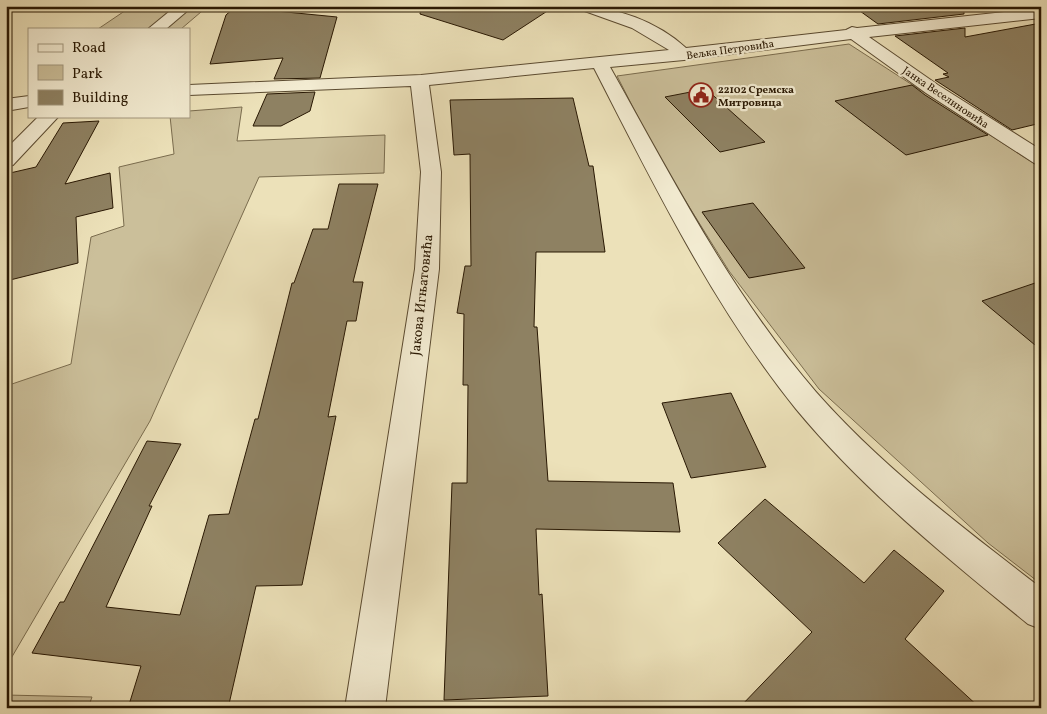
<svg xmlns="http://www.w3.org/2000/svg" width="1047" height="714" font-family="Vollkorn,serif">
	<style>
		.green { fill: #cbbf9a; stroke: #7a6c4e }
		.building { fill: #8e8162; stroke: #291803 }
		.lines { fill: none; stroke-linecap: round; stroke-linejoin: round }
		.minor-casing { stroke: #5a4a30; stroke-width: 2 }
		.minor { fill: #f3ecd2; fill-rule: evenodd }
		.labels { text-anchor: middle; stroke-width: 4.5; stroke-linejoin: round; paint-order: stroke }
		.far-street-label { font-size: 11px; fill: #291803; stroke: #f3ecd2 }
		.far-poi-label { font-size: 11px; font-weight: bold; fill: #291803; stroke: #f3ecd2; text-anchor: start }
		.street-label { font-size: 14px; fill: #291803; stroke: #f3ecd2 }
	</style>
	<rect width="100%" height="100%" fill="#ece1b9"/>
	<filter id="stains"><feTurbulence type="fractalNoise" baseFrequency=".004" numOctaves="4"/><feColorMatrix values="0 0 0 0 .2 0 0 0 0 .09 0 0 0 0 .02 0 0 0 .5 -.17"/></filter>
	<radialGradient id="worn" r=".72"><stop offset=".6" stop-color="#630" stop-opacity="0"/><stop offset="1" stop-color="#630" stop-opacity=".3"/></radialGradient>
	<g class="green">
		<polygon points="132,6 208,6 181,29 98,29"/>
		<polygon points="849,44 1041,168 1041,584 988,543 819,389 729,271 660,160 617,76"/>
		<polygon points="242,107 237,141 385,135 384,173 259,177 150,421 6,667 6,386 71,364 91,237 124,226 119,167 174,154 170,116 189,116 189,111"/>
		<polygon points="6,695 92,697 88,708 6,708"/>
	</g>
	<g class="building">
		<polygon points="421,6 555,6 503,40 420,14"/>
		<polygon points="853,6 964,6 964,14 878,24"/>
		<polygon points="235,7 337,17 320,78 274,79 283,58 210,64 226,15"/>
		<polygon points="1041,23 1041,123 1012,130 935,80 949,77 943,74 948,73 895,36 965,28 965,37"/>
		<polygon points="912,85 925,95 988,135 906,155 835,101"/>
		<polygon points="706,89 765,142 720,152 665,97"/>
		<polygon points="315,92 310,111 281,126 253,126 267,94"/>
		<polygon points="573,98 589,166 593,166 605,252 536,252 534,327 537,327 548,481 673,483 680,532 536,529 539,595 542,594 548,696 444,700 452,483 467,483 468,385 463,385 464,314 457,313 465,266 471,266 470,154 454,155 450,100"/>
		<polygon points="99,121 65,184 110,173 113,208 76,217 78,263 6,281 6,197 10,173 36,167 63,123"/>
		<polygon points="339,184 378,184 353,282 363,282 356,321 347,321 328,417 336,416 302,585 256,586 229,704 128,708 141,666 32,653 60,602 64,602 147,441 181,444 149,506 152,506 106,607 180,615 209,515 229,514 255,419 258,419 292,283 294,283 313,229 328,229"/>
		<polygon points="753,203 805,268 749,278 702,212"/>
		<polygon points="1041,281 1041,350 982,301"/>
		<polygon points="731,393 766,467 691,478 662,403"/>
		<polygon points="765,499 864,583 894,550 944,591 905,639 980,708 739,708 812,632 718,543"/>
	</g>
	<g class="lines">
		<g class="minor-casing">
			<g id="minor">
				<polygon points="176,6 193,6 166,29 148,29"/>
				<path d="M577 6C615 6 658 22 686 48L846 30 852 27 857 28 1041 8V18L869 37 938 85 1041 150V165L1034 163 926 93 851 39 684 60 610 67C672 178 732 295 816 392 882 467 962 527 1041 588V629L1028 624C947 558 863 490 796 409 713 306 654 185 594 68L429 85 441 172 439 269 385 708H345L415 269 421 172 411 86 189 95V85L421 75 669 50 632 28 579 9Z"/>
				<polygon points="29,96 29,107 6,111 6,99"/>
				<polygon points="39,116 59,116 13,165 6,167 6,149"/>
			</g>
		</g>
		<use href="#minor" class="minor"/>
	</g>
	<defs>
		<g id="civic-ring" transform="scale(1.25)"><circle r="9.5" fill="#f3ecd2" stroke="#8f2418" stroke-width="1.5"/><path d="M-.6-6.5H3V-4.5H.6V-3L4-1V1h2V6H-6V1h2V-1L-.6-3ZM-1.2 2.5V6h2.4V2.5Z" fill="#8f2418"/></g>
	</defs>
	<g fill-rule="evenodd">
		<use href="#civic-ring" x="701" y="95"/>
	</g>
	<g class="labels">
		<g class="far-street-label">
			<text transform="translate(730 49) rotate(-8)" y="4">Вељка Петровића</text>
			<text transform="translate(946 97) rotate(34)" y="4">Јанка Веселиновића</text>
		</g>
		<g class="far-poi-label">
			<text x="718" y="93">22102 Сремска<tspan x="718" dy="13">Митровица</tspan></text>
		</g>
		<g class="street-label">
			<text transform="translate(421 295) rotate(-84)" y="5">Јакова Игњатовића</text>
		</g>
	</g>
	<rect width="1047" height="714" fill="none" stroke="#ece1b9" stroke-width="25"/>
	<rect x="8" y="8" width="1032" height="699" fill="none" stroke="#291803" stroke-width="2.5"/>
	<rect x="12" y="12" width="1022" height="689" fill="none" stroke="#291803"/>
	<rect x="28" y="28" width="162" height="90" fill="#f3ecd2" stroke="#a2977f"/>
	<rect x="38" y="44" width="25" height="8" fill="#f3ecd2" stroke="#a2977f"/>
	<text x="72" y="52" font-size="15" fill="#291803">Road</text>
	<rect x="38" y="65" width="25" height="15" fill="#cbbf9a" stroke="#a2977f"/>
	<text x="72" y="78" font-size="15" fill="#291803">Park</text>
	<rect x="38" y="90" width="25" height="15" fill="#8e8162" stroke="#a2977f"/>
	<text x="72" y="102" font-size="15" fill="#291803">Building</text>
	<rect width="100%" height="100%" filter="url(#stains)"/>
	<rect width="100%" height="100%" fill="url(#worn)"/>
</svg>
